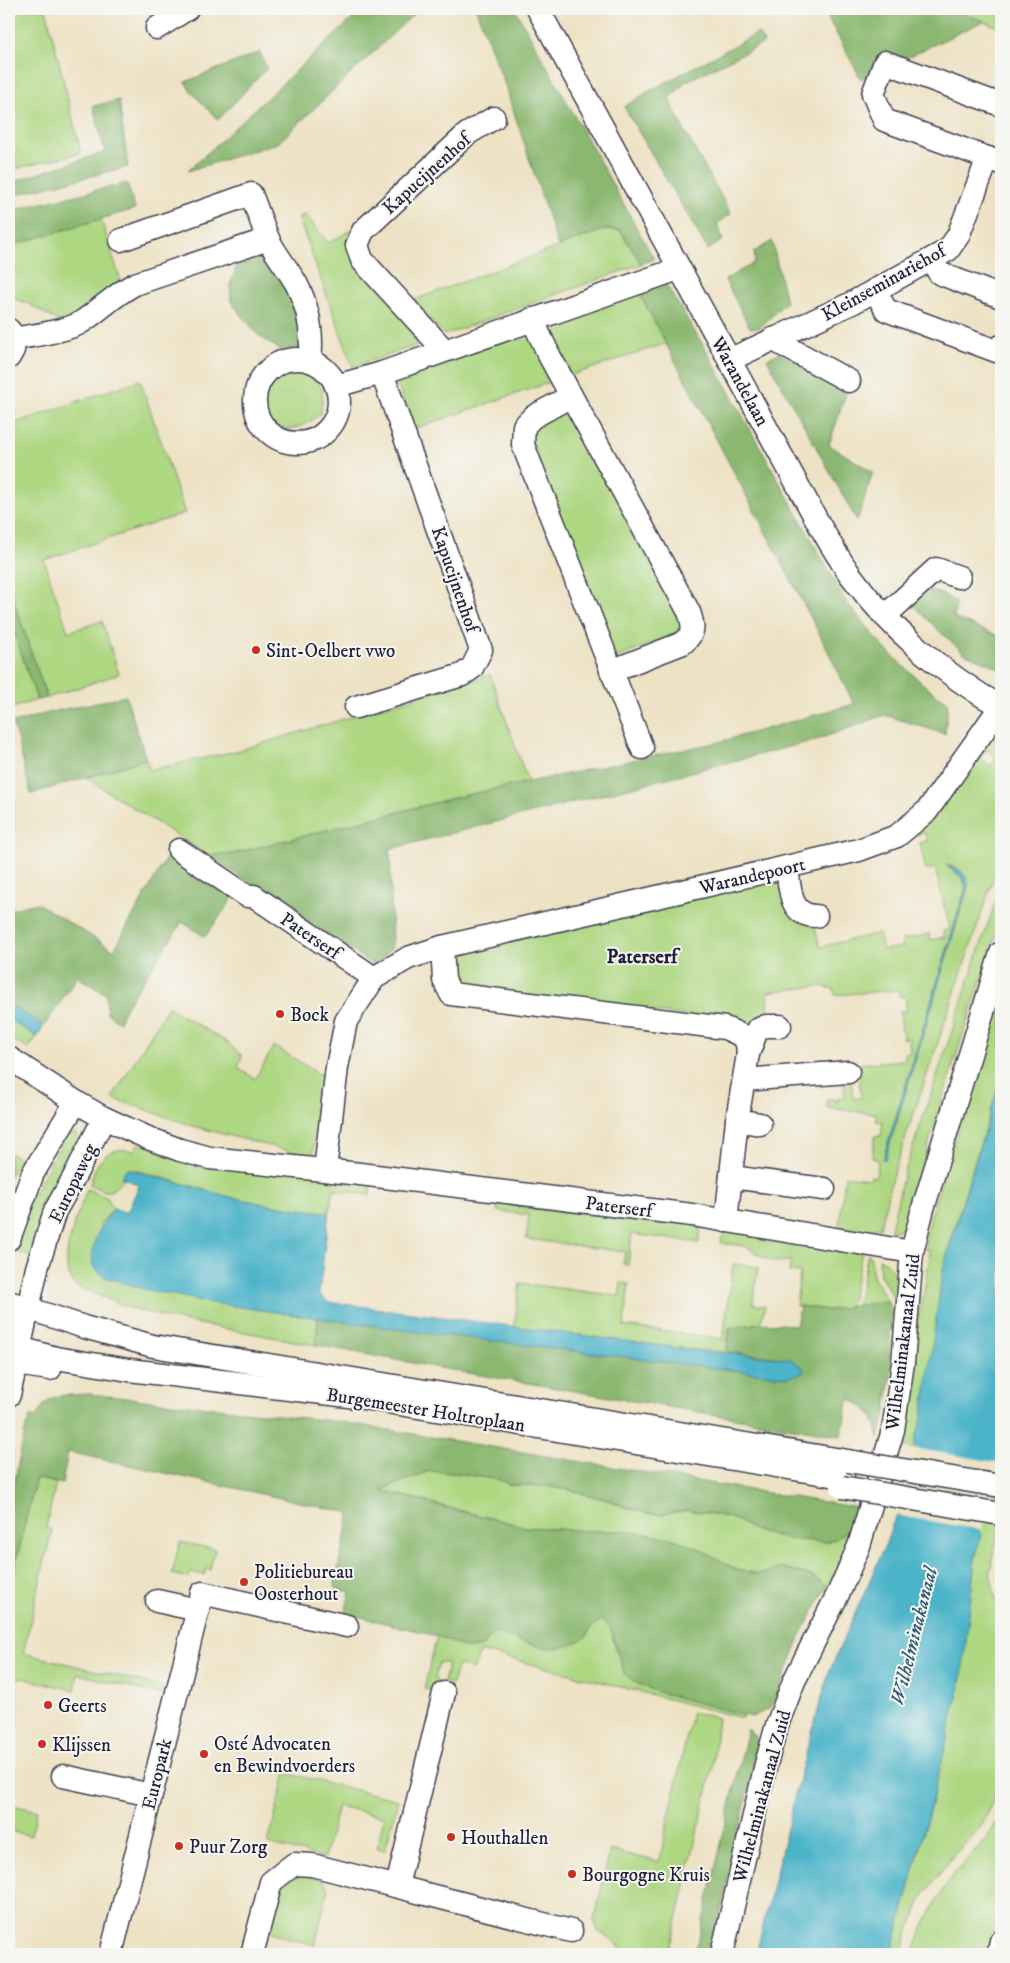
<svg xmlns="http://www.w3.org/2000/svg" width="1010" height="1963" font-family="'IM FELL DW Pica',serif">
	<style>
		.green { fill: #aed782; stroke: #687c5e; fill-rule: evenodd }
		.forest { fill: #8ab870; stroke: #566d56 }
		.water { fill: #4bb4c9; stroke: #366b82 }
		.pier { fill: #ede2c4 }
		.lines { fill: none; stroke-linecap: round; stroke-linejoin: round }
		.minor-casing { stroke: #403f50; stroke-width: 25 }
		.minor { stroke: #fff; stroke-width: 22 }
		.minor-bridge-casing { stroke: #403f50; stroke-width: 25; stroke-linecap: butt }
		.minor-bridge { stroke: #fff; stroke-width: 22 }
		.poi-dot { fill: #c8321e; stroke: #f6f6f2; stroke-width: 2 }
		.labels { text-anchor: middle; stroke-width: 4; stroke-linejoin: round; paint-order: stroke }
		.street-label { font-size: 19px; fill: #22223b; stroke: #f6f6f2 }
		.poi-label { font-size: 19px; fill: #22223b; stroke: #f6f6f2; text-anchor: start }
		.neighbourhood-label { font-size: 20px; font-weight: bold; fill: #22223b; stroke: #f6f6f2 }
		.water-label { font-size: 20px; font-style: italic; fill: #325c74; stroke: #f6f6f2 }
	</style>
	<rect width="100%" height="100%" fill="#f6f6f2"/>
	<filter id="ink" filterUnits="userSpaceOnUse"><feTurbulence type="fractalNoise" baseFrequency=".02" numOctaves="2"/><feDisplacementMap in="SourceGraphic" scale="10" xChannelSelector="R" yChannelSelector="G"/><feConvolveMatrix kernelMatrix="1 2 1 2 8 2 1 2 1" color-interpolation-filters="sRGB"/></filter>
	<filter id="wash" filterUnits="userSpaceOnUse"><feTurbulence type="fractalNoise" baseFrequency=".0096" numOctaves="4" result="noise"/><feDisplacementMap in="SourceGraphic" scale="20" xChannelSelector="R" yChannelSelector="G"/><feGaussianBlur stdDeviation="1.12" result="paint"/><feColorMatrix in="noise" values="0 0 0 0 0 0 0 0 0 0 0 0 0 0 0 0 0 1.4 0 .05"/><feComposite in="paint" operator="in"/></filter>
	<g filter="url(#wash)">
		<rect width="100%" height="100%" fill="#ede2c4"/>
		<g class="green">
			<polygon points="9,9 46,9 81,153 9,170"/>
			<polygon points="952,9 1001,9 1001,28"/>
			<polygon points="306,215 328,243 355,228 426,342 353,367 298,217"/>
			<polygon points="101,219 124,291 61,323 27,303 9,297 9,246"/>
			<polygon points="603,230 620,230 641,264 444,335 414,300"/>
			<polygon points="638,291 667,343 569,376 546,324"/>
			<polygon points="528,331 557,380 413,429 394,375"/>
			<path d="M298 373 312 378 323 389 321 413C307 426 287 435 269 424L262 402C269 385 280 376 298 373Z"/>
			<polygon points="140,380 185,513 44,560 68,632 102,621 119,674 47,698 9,587 10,537 9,531 9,425"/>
			<polygon points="561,413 577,415 686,621 683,631 614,659 530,438 531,428"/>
			<polygon points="9,617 37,700 9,709"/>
			<polygon points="490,675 528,782 462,796 231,854 208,855 86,778 146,759 150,770 240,750"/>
			<path d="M998 727 1001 728V856L892 1178 880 1228 875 1227 873 1231 868 1232 839 1227 845 1176 870 1179 871 1176 876 1177 878 1160 872 1158 875 1136H881L883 1122 876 1121 877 1114 827 1108V1099H834L835 1102 838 1101 837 1098 845 1097 844 1083 850 1082 852 1085 853 1099 861 1098 858 1064 904 1060 905 1054 910 1053 909 1038 903 1039 900 1011H907L905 996H899V990L835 995 834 989 820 986 768 992 769 1018 751 1025 740 1019 731 1016 722 1020 467 989 454 983V957L458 952 777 879 814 924 820 947 879 933 883 950 903 947 902 940 929 934 931 940 945 937 943 931 950 929 935 868 926 870 920 843 927 841 925 833 918 835 917 831 979 753 982 756 980 759 991 766 997 758 987 750 984 753 981 751ZM948 865 960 870 968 886 887 1153 885 1159H884L966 887 962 877 947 867Z"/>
			<path d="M1001 885V921C968 1022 931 1123 907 1226L890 1233 903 1177Z"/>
			<polygon points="1001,982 1001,1078 951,1237 922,1418 914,1445 916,1449 903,1446 910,1414 908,1413 913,1379 915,1327 924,1293 930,1254 928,1250 924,1248 930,1218"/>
			<polygon points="168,1007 228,1043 242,1056 238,1068 255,1079 274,1046 322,1076 320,1118 312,1157 196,1127 112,1098"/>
			<polygon points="9,1019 37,1037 28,1049 9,1037"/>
			<polygon points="76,1133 81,1144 34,1258 10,1250 24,1213 65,1136"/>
			<path d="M137 1144 371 1181 370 1195 333 1190 329 1213 264 1204 230 1197 133 1169H128L121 1177 125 1179 111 1191H105L90 1185C95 1161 109 1144 135 1151Z"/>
			<polygon points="9,1152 21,1160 9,1176"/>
			<path d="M87 1189 108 1198 110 1204 114 1208 101 1223 92 1257 105 1277C175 1298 246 1308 318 1318L316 1345 172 1319 127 1307 76 1286C53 1264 79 1214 87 1189Z"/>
			<polygon points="499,1197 701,1224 699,1243 632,1234 628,1265 623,1264 625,1252 526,1239 529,1215 497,1211"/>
			<path d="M724 1228 862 1252 850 1307 828 1310 796 1306 800 1272 798 1271V1273L789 1272 791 1260C773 1266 763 1257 748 1248 741 1244 729 1245 721 1243Z"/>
			<path d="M868 1253C874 1261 870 1268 873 1276 876 1286 884 1291 887 1301L857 1306Z"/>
			<path d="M879 1259C889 1262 894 1271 897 1280L899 1281 897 1297 894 1298 880 1275Z"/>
			<polygon points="733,1264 758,1267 753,1304 765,1306 761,1323 729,1328 727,1352 702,1351 514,1327 520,1283 619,1296 621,1283 629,1284 624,1326 723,1339"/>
			<polygon points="1001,1458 1001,1518 990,1571 994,1593 1001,1612 1001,1780 989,1810 980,1828 953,1856 922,1897 905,1941 902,1954 892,1954 936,1785 962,1677 975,1559 981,1535 978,1532 999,1461"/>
			<polygon points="429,1471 461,1474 500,1480 509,1485 545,1486 570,1490 611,1501 624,1507 660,1515 687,1510 713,1514 734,1519 752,1529 787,1539 847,1531 856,1519 838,1568 827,1586 812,1576 783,1568 760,1574 737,1570 698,1548 626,1531 589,1531 526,1527 380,1490"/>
			<polygon points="36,1478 56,1483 46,1528 52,1530 23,1653 163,1687 161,1695 78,1674 75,1690 17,1677 9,1708 9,1590"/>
			<polygon points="180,1542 215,1549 210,1570 206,1569 204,1575 191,1572 189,1578 172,1574"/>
			<polygon points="603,1620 610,1628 616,1651 657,1692 743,1714 742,1718 480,1651 474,1669 458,1665 452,1684 444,1682 448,1664 439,1662 435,1678 438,1681 436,1691 424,1689 437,1636 465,1648 484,1645 490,1637 497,1633 586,1637 592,1626"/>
			<polygon points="692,1712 718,1718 713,1765 669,1954 622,1954 619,1945 598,1931 594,1921 610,1850 659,1862"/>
			<polygon points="286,1773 398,1800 385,1850 377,1848 384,1817 338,1806 324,1858 268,1844"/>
			<polygon points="9,1804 37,1811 31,1836 9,1831"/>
			<path d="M1001 1813V1899L988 1954H914C918 1934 937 1898 949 1881 966 1857 990 1842 1001 1813Z"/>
			<polygon points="294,1873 323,1880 328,1889 315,1945 273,1934 267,1925 275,1887"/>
		</g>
		<g class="forest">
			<polygon points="363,9 419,9 278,143 188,171"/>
			<polygon points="476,9 515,9 654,259 641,264 620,230 603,230 558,246 505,85"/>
			<polygon points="823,9 952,9 984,21 861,79"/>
			<polygon points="758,33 764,43 685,82 669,99 684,130 731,214 717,224 723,240 708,250 624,107 646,93"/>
			<polygon points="260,52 267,68 218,120 190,90 185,82"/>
			<polygon points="119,100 128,167 9,196 9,183 105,152 93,106"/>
			<polygon points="127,183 135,209 9,246 9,211"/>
			<polygon points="772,241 786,302 760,328 750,328 725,280 755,262 754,252"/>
			<polygon points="267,252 280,264 304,330 300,348 280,350 258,335 231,302 230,285 239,261"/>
			<polygon points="665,283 706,350 846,602 888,652 931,691 948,702 945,734 885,715 816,740 390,849 392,948 375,966 208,855 232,854 462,796 719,742 854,704 818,631 638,291"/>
			<polygon points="779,353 847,390 829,445 873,472 857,521 767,359"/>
			<polygon points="9,587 47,698 37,700 9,617"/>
			<polygon points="927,590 942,594 956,602 954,618 1001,637 1001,669 964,653 937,629 913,605"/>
			<polygon points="126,696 146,759 31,794 13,723 55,711"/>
			<polygon points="170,851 235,895 205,937 182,922 126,1006 119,1022 107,1013 106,994 77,977 44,1026 9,1004 9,910 37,903 114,950"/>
			<path d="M887 1301 892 1311 889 1352 892 1367 885 1418 879 1438C874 1414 870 1410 849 1398L841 1436 450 1370 316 1345 318 1318 543 1346 790 1359 727 1352 729 1328 761 1323 796 1325 800 1306 828 1310Z"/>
			<path d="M90 1394 341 1422 859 1508 856 1519 847 1531 836 1539 826 1542 787 1539 752 1529 734 1519 713 1514 687 1510 660 1515 645 1513 611 1501 570 1490 545 1486 509 1485 500 1480 461 1474 429 1471 381 1490 451 1509 526 1527 589 1531H626L671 1538 698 1548 737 1570 760 1574 783 1568 812 1576 827 1586 802 1633 771 1708 752 1717 657 1692 634 1682 624 1673 610 1628 603 1620C600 1622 595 1623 593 1626 589 1629 588 1635 584 1638 555 1658 527 1643 497 1633L490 1637 480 1648H465L437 1636 345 1613 350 1592 334 1588 350 1513 68 1452 62 1484 36 1478 9 1590V1507L25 1431 30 1416 36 1418C49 1390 62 1396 90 1394Z"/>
			<polygon points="748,1729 759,1743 711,1954 695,1954"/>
		</g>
		<g class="water">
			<path d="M948 865C958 870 968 873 968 886L885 1160 883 1159 966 887 962 877 947 866Z"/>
			<polygon points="9,1004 44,1026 37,1037 9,1019"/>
			<polygon points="1001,1078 1001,1458 999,1461 979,1532 981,1535 975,1559 962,1677 936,1785 892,1954 756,1954 802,1767 829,1672 885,1546 894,1520 898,1515 917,1451 914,1445 922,1418 943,1268"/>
			<path d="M128 1169 230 1197 264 1204 329 1213 319 1293 327 1302 702 1351 790 1359 803 1367V1373L788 1377 410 1331 212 1303 144 1289 105 1277 93 1267C90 1244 100 1225 114 1208L127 1213 139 1185 121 1177 125 1170Z"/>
		</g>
		<polygon class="pier" points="913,1448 1001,1463 982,1530 895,1515 914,1451"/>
	</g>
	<g filter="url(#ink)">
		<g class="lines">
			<g class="minor-casing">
				<g id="minor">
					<path d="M538 9 820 526C830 543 840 561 852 577 891 630 945 675 1001 707"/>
					<polyline points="157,28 187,9"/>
					<polyline points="1001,105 885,62 873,94 884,120 1001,163"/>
					<polyline points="121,240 251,194 268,239"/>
					<polyline points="932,259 939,273 1001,297"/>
					<polyline points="875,290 886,310 999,352 1001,346"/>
					<path d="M532 319 550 357 689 612C694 626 695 633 683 643L611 671"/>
					<polyline points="9,330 15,338 13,350 9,357"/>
					<path d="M15 338C29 337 68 330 80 323 99 311 115 294 135 284L268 239C276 255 288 269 297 285 310 310 313 334 310 361"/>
					<polyline points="772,339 849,381"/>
					<polyline points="444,350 362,260 357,245 363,231 467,134 494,118"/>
					<circle cx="297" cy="401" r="42"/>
					<polyline points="729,360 852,303 948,250 958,236 988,158"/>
					<polyline points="336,386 382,373 678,269"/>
					<polyline points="571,396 533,417 524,426 523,445 642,748"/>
					<polyline points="885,616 936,569 959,577"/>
					<polyline points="356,707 462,675 472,668 481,650 382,373"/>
					<polyline points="179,850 247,896 254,896 374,978"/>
					<path d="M787 867C790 888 789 916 816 916"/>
					<polyline points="442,947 859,850 897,836 927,811 1001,706"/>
					<polyline points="748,1054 757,1030 766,1026 780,1026"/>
					<polyline points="9,1058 76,1102 104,1118 148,1138 180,1150 210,1158 360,1174 692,1215 912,1252"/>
					<polyline points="744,1080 848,1072"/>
					<polyline points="737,1120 760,1124"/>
					<polyline points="325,1170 337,1067 346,1021 374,978 408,958 442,947 444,980 451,994 725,1028 743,1036 747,1043 748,1054 737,1120 726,1221"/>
					<polyline points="731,1177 824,1189"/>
					<polyline points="9,1239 33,1173 76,1102"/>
					<polyline points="9,1302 84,1327 153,1346 848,1461"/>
					<polyline points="9,1345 56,1358 129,1370 357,1397 843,1477"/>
					<polyline points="9,1363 50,1369"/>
					<polyline points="9,1395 37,1268 55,1211 73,1179 104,1118"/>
					<polyline points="157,1601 198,1610"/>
					<polyline points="63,1776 151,1795"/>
					<polyline points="397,1886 444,1693"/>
					<polyline points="111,1954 202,1593 347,1626"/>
					<polyline points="252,1954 271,1882 294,1864 312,1865 571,1931"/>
					<polyline points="722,1954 765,1768 777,1725 794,1681 839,1592 859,1546 893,1430 903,1363 912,1252 922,1212 1001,953"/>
					<polyline points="998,1954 1001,1941"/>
				</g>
			</g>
			<use href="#minor" class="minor"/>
			<g class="minor-bridge-casing">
				<g id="minor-bridge">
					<polyline points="848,1461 1001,1486"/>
					<polyline points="842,1487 1001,1514"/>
				</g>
			</g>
			<use href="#minor-bridge" class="minor-bridge"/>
		</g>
	</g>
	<g class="poi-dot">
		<circle cx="256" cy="650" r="5"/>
		<circle cx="280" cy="1014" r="5"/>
		<circle cx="244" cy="1582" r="5"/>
		<circle cx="48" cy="1705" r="5"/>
		<circle cx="42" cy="1744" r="5"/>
		<circle cx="204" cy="1754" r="5"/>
		<circle cx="451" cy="1837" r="5"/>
		<circle cx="179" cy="1846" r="5"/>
		<circle cx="572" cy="1874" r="5"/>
	</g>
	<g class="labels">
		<g class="street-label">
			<text transform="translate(426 173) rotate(-42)" y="7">Kapucijnenhof</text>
			<text transform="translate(883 282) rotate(-29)" y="7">Kleinseminariehof</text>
			<text transform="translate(741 381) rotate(61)" y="7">Warandelaan</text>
			<text transform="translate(456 579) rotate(71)" y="7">Kapucijnenhof</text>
			<text transform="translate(752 875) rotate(-13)" y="7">Warandepoort</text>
			<text transform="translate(311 935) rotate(34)" y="7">Paterserf</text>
			<text transform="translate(72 1183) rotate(-64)" y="7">Europaweg</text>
			<text transform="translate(619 1206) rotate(7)" y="7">Paterserf</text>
			<text transform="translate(902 1342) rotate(-83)" y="7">Wilhelminakanaal Zuid</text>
			<text transform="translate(426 1409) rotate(9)" y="7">Burgemeester Holtroplaan</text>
			<text transform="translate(156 1774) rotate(-76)" y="7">Europark</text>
			<text transform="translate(761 1796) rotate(-75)" y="7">Wilhelminakanaal Zuid</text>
		</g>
		<g class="poi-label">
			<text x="266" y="657">Sint-Oelbert vwo</text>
			<text x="290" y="1021">Bock</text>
			<text x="254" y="1578">Politiebureau<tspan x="254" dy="22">Oosterhout</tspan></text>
			<text x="58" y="1712">Geerts</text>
			<text x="214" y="1750">Osté Advocaten<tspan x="214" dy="22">en Bewindvoerders</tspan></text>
			<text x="52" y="1751">Klijssen</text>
			<text x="461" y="1844">Houthallen</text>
			<text x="189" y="1853">Puur Zorg</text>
			<text x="582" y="1881">Bourgogne Kruis</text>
		</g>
		<g class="neighbourhood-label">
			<text x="642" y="963">Paterserf</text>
		</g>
		<g class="water-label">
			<text transform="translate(913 1636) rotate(-76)" y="7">Wilhelminakanaal</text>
		</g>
	</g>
	<rect width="1010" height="1963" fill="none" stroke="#f6f6f2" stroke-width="30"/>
</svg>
